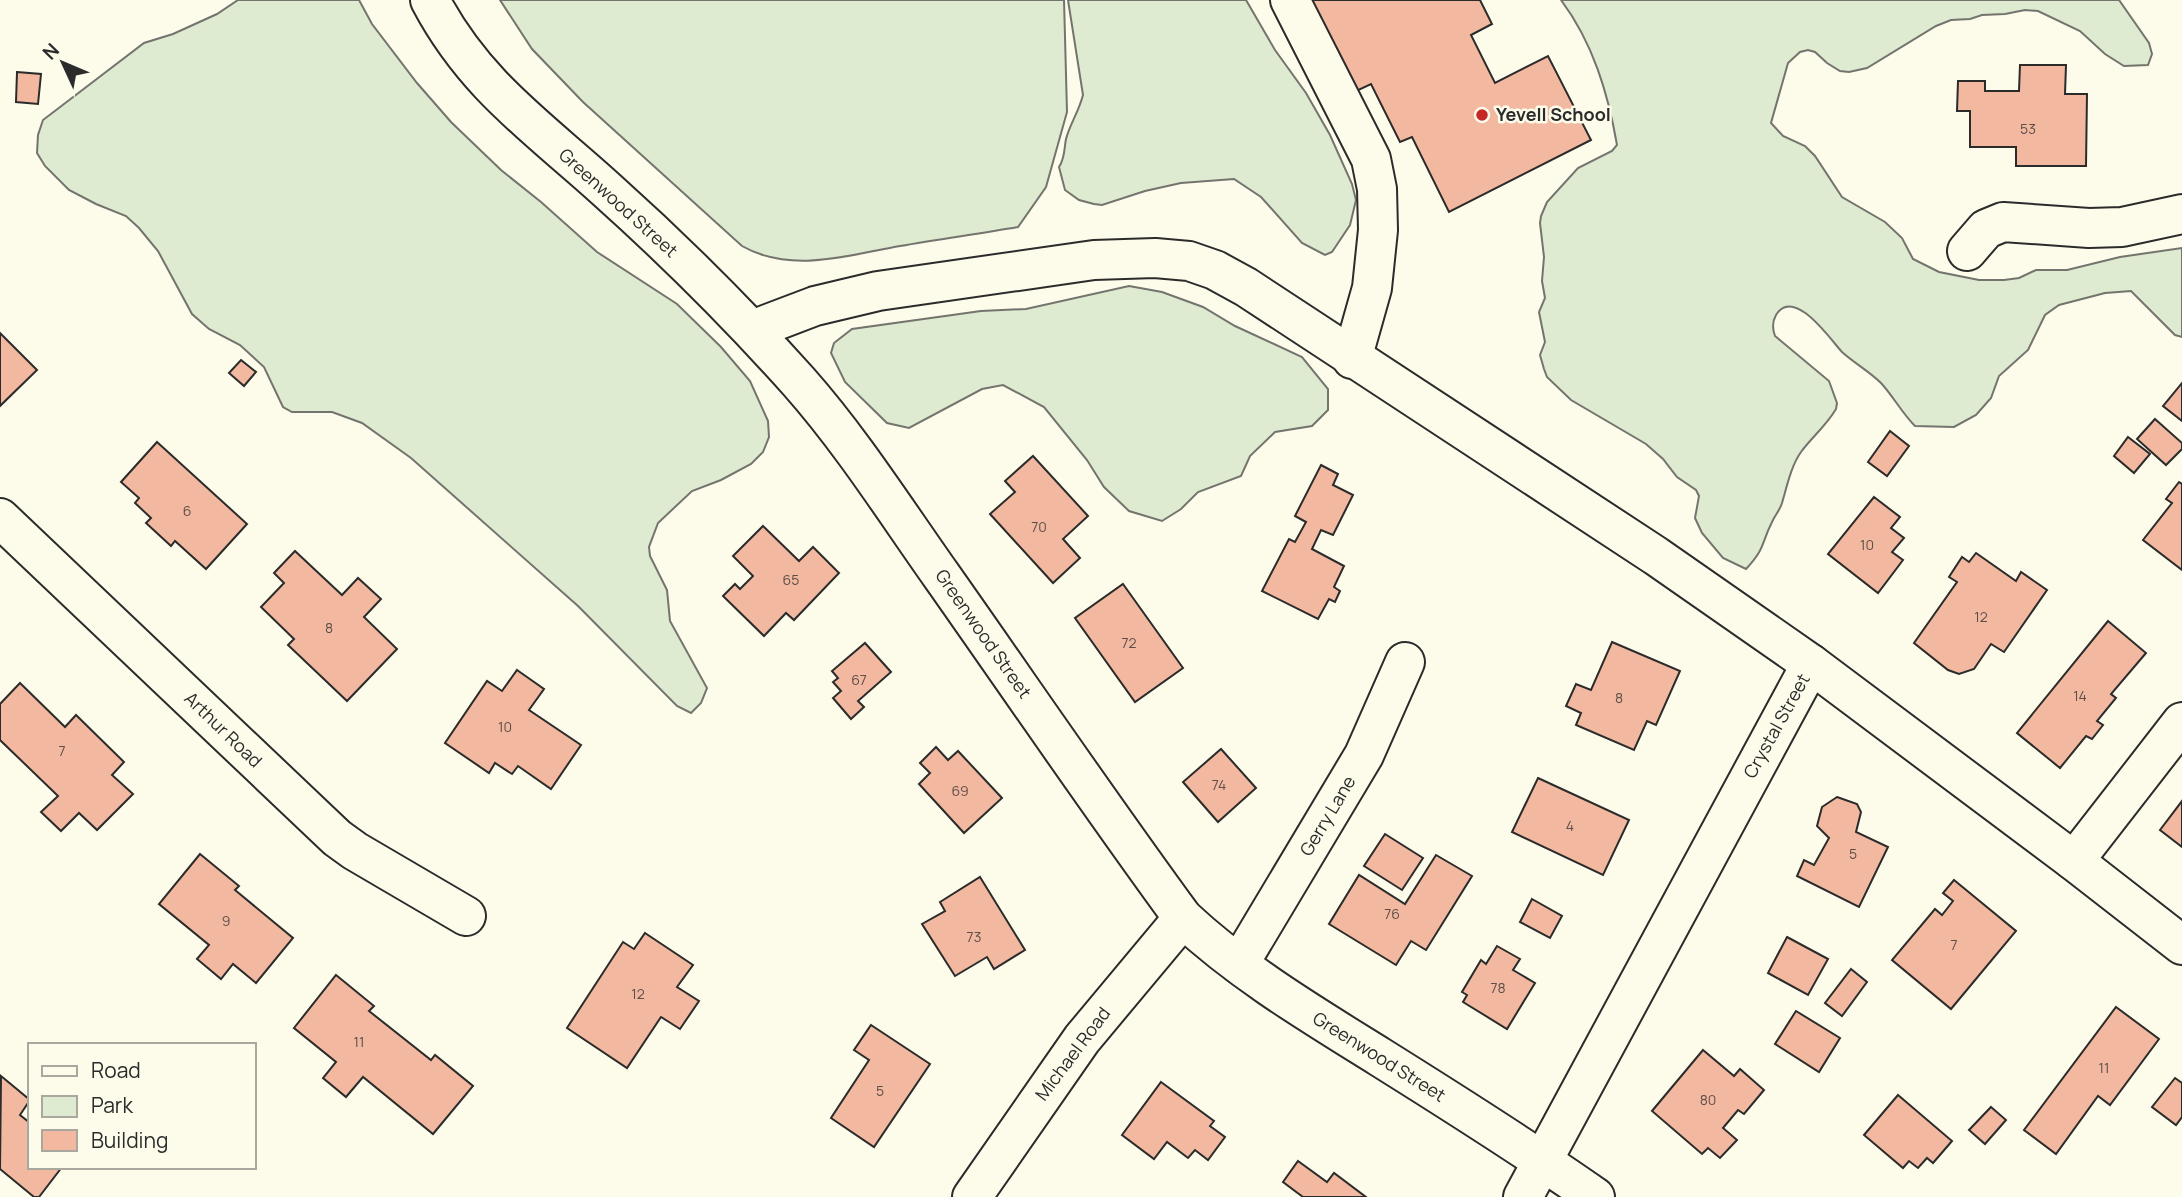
<svg xmlns="http://www.w3.org/2000/svg" width="2182" height="1197" font-family="Manrope,sans-serif">
	<style>
		.green { fill: #deebd1; stroke: #74746e; stroke-width: 2 }
		.building { fill: #f2b8a0; stroke: #2b2b2b; stroke-width: 2 }
		.lines { fill: none; stroke-linecap: round; stroke-linejoin: round }
		.minor-casing { stroke: #2b2b2b; stroke-width: 42 }
		.minor { stroke: #fdfbea; stroke-width: 38 }
		.poi-dot { fill: #c62828; stroke: #fdfbea; stroke-width: 2.5 }
		.labels { text-anchor: middle; stroke-width: 5; stroke-linejoin: round; paint-order: stroke }
		.number-label { font-size: 14px; fill: #5d4e48 }
		.poi-label { font-size: 18px; font-weight: bold; fill: #2b2b2b; stroke: #fdfbea; text-anchor: start }
		.street-label { font-size: 18px; fill: #2b2b2b; stroke: #fdfbea }
	</style>
	<rect width="100%" height="100%" fill="#fdfbea"/>
	<g class="green">
		<polygon points="238,0 359,0 372,24 417,83 451,122 501,170 541,202 597,252 677,304 721,347 750,381 768,421 769,437 763,452 751,464 721,480 692,491 658,523 649,547 650,556 667,590 670,621 707,688 701,703 691,713 677,706 578,606 411,458 362,423 332,412 292,412 283,407 264,367 240,345 209,329 192,314 158,251 139,228 126,216 96,204 69,190 45,166 37,153 38,135 43,120 144,43 173,34 217,14"/>
		<path d="M500 0H1064L1067 112 1046 187 1018 227C978 234 939 239 900 246 849 255 791 274 742 246L583 102 532 49Z"/>
		<path d="M1068 0H1246L1275 50 1306 93 1330 135 1352 184 1356 200 1350 225 1332 252 1325 255 1302 243 1261 197 1234 179 1181 183 1145 191 1102 205 1094 204 1079 200 1065 190 1059 167C1065 158 1064 149 1066 139 1070 124 1079 111 1083 95Z"/>
		<path d="M1561 0H2119L2149 43 2152 54 2148 65 2124 66 2105 54 2080 31 2038 11 2025 10 2005 14 1982 15 1970 19 1951 20 1936 26 1867 68 1849 72 1840 71 1827 63 1815 52 1808 50 1800 52 1788 63 1771 123 1783 136 1805 146 1815 156 1842 197 1885 222 1902 238 1913 259 1939 272 1979 280H2004L2019 278 2036 270H2067L2120 257 2182 248V337L2175 335 2131 291 2105 293 2059 305 2045 315 2028 350 1999 376 1991 398 1976 415 1954 427 1915 426C1902 413 1893 396 1881 383 1869 371 1854 363 1842 352 1830 339 1794 286 1776 315 1772 322 1772 328 1775 336L1829 381 1837 403 1836 409C1826 426 1812 437 1801 452 1791 466 1787 486 1782 503 1780 510 1775 515 1772 522 1761 544 1765 549 1746 569L1723 558 1702 533 1695 518 1699 496 1696 490 1677 477 1663 459 1646 444 1571 400 1547 377 1544 369 1540 355 1545 342 1539 312 1545 298 1542 281 1544 257 1540 223 1541 216 1547 202 1578 168 1612 151 1617 145C1608 93 1593 43 1561 0Z"/>
		<polygon points="1129,286 1162,292 1203,307 1235,326 1302,357 1328,389 1328,410 1312,426 1275,432 1250,456 1241,476 1198,492 1181,509 1162,521 1129,511 1104,487 1087,460 1044,407 1003,385 982,389 909,428 887,423 845,382 831,353 834,343 852,329 981,311 1026,309"/>
	</g>
	<g class="building">
		<polygon points="1305,0 1480,0 1492,24 1471,35 1495,83 1548,56 1591,140 1449,212 1412,137 1400,142 1371,84 1352,93"/>
		<polygon points="2020,65 2066,65 2065,94 2087,94 2086,166 2016,166 2016,147 1970,147 1970,111 1957,111 1958,81 1985,81 1985,91 2019,91"/>
		<polygon points="17,72 41,74 38,104 16,102"/>
		<polygon points="0,333 37,370 0,406"/>
		<polygon points="241,360 256,372 244,386 229,373"/>
		<polygon points="2182,383 2182,421 2163,406"/>
		<polygon points="2155,419 2182,443 2182,449 2166,465 2137,439"/>
		<polygon points="1890,431 1909,446 1887,476 1868,462"/>
		<polygon points="2128,437 2150,454 2134,473 2114,456"/>
		<polygon points="157,442 247,524 206,569 175,541 171,546 146,523 151,518 135,503 139,498 121,482"/>
		<polygon points="1033,456 1088,516 1063,539 1080,558 1053,583 990,514 1015,492 1005,481"/>
		<polygon points="1321,465 1338,474 1333,485 1353,495 1333,535 1321,530 1312,549 1344,566 1334,587 1340,591 1335,602 1329,599 1318,619 1262,591 1289,539 1295,542 1306,522 1295,516"/>
		<polygon points="2179,482 2182,484 2182,570 2143,540 2172,503 2166,499"/>
		<polygon points="1874,497 1900,517 1891,528 1904,538 1892,552 1903,560 1878,593 1828,554"/>
		<polygon points="763,526 799,561 813,547 839,573 794,620 786,613 764,636 723,596 735,584 740,589 753,576 733,556"/>
		<polygon points="295,551 342,595 358,578 381,599 364,617 397,649 347,701 288,645 294,639 261,607 284,583 274,573"/>
		<polygon points="1976,553 2016,581 2021,572 2047,590 2004,652 1991,644 1974,669 1959,674 1948,670 1914,643 1957,582 1949,577 1962,557 1969,562"/>
		<polygon points="1123,584 1183,668 1135,702 1075,618"/>
		<polygon points="2108,621 2146,653 2111,694 2116,698 2097,721 2103,725 2092,739 2086,736 2060,768 2017,733"/>
		<polygon points="1612,642 1680,671 1656,725 1647,721 1634,750 1576,725 1581,713 1566,706 1576,684 1591,690"/>
		<polygon points="865,643 891,672 858,701 864,707 851,719 833,698 841,691 833,682 838,678 832,671"/>
		<polygon points="517,670 544,689 529,710 581,745 551,789 518,766 512,774 495,763 489,773 445,743 487,681 502,691"/>
		<polygon points="20,683 65,727 76,715 124,762 112,775 133,794 97,830 79,813 61,831 41,812 58,796 0,740 0,704"/>
		<polygon points="936,747 948,760 958,751 1002,798 964,833 919,784 930,773 920,763"/>
		<polygon points="1221,749 1256,788 1218,822 1183,782"/>
		<polygon points="1538,778 1629,820 1603,875 1512,832"/>
		<polygon points="1837,797 1857,804 1861,812 1856,832 1888,847 1859,907 1797,876 1804,860 1814,865 1829,838 1817,826 1822,807"/>
		<polygon points="2182,801 2182,847 2160,830"/>
		<polygon points="1385,834 1423,858 1402,890 1364,866"/>
		<polygon points="200,854 239,886 235,890 293,938 256,983 233,964 221,979 197,959 209,945 159,904"/>
		<polygon points="1436,855 1472,876 1426,950 1411,941 1396,965 1329,924 1359,875 1405,904"/>
		<polygon points="980,877 1025,950 994,969 987,957 955,976 922,924 945,911 940,902"/>
		<polygon points="1954,880 2016,931 1951,1009 1892,960 1935,909 1942,915 1953,901 1943,893"/>
		<polygon points="1532,899 1562,916 1550,938 1520,922"/>
		<polygon points="645,933 693,965 677,987 699,1001 680,1029 661,1017 627,1068 567,1028 623,942 634,949"/>
		<polygon points="1787,937 1828,959 1808,995 1768,973"/>
		<polygon points="1497,946 1520,959 1513,970 1535,983 1507,1029 1463,1002 1467,995 1462,992 1481,960 1486,964"/>
		<polygon points="1851,969 1867,982 1842,1016 1825,1003"/>
		<polygon points="336,975 374,1006 369,1011 431,1060 435,1055 473,1086 433,1134 363,1077 346,1097 323,1078 336,1062 294,1028"/>
		<polygon points="2116,1007 2159,1039 2110,1105 2098,1096 2056,1154 2024,1130"/>
		<polygon points="1796,1011 1840,1038 1819,1072 1775,1044"/>
		<polygon points="871,1025 930,1064 874,1147 831,1118 869,1060 854,1050"/>
		<polygon points="1703,1050 1734,1076 1740,1069 1764,1090 1744,1114 1738,1110 1723,1128 1737,1140 1720,1158 1708,1148 1702,1154 1652,1111"/>
		<polygon points="1,1076 30,1100 20,1115 30,1123 30,1167 62,1167 39,1197 34,1197 0,1169"/>
		<polygon points="2175,1078 2182,1083 2182,1117 2176,1125 2152,1107"/>
		<polygon points="1161,1082 1214,1121 1210,1126 1225,1137 1208,1160 1195,1150 1188,1158 1167,1142 1154,1159 1122,1135"/>
		<polygon points="1898,1095 1952,1141 1933,1163 1927,1158 1918,1168 1909,1161 1903,1168 1864,1135"/>
		<polygon points="1991,1107 2006,1120 1985,1144 1969,1130"/>
		<polygon points="1298,1161 1327,1182 1334,1173 1366,1197 1303,1197 1283,1182"/>
	</g>
	<g class="lines">
		<g class="minor-casing">
			<g id="minor">
				<path d="M430 0C475 86 539 128 608 191 675 251 739 315 799 382 852 442 895 510 941 575 1022 690 1100 805 1183 918 1242 973 1311 1014 1380 1057 1452 1102 1525 1148 1595 1197"/>
				<polyline points="1290,0 1371,159 1377,189 1378,230 1372,288 1352,359"/>
				<polyline points="1967,251 1986,229 2003,222 2089,228 2122,227 2182,214"/>
				<polyline points="752,330 815,306 878,291 1094,260 1155,258 1189,261 1215,270 1246,287 1656,556 1811,664"/>
				<polyline points="0,518 337,838 355,851 466,916"/>
				<polyline points="2074,861 2182,722"/>
				<polyline points="1239,964 1364,755 1405,662"/>
				<polyline points="972,1197 1082,1039 1183,918"/>
				<polyline points="1523,1197 1811,664 2074,861 2182,945"/>
			</g>
		</g>
		<use href="#minor" class="minor"/>
	</g>
	<circle class="poi-dot" cx="1482" cy="115" r="7"/>
	<g class="labels">
		<g class="number-label">
			<text x="2028" y="134">53</text>
			<text x="187" y="516">6</text>
			<text x="1039" y="532">70</text>
			<text x="1867" y="550">10</text>
			<text x="791" y="585">65</text>
			<text x="1981" y="622">12</text>
			<text x="329" y="633">8</text>
			<text x="1129" y="648">72</text>
			<text x="859" y="685">67</text>
			<text x="2080" y="701">14</text>
			<text x="1619" y="703">8</text>
			<text x="505" y="732">10</text>
			<text x="62" y="756">7</text>
			<text x="1219" y="790">74</text>
			<text x="960" y="796">69</text>
			<text x="1570" y="831">4</text>
			<text x="1853" y="859">5</text>
			<text x="1392" y="919">76</text>
			<text x="226" y="926">9</text>
			<text x="974" y="942">73</text>
			<text x="1954" y="950">7</text>
			<text x="1498" y="993">78</text>
			<text x="638" y="999">12</text>
			<text x="359" y="1047">11</text>
			<text x="2104" y="1073">11</text>
			<text x="880" y="1096">5</text>
			<text x="1708" y="1105">80</text>
		</g>
		<g class="poi-label">
			<text x="1496" y="121">Yevell School</text>
		</g>
		<g class="street-label">
			<text transform="translate(618 203) rotate(42)" y="6">Greenwood Street</text>
			<text transform="translate(983 634) rotate(55)" y="6">Greenwood Street</text>
			<text transform="translate(1777 726) rotate(-61)" y="6">Crystal Street</text>
			<text transform="translate(223 730) rotate(44)" y="6">Arthur Road</text>
			<text transform="translate(1328 816) rotate(-59)" y="6">Gerry Lane</text>
			<text transform="translate(1073 1054) rotate(-53)" y="6">Michael Road</text>
			<text transform="translate(1379 1057) rotate(32)" y="6">Greenwood Street</text>
		</g>
	</g>
	<rect x="28" y="1043" width="228" height="126" fill="#fdfbea" stroke="#a9a89e" stroke-width="2"/>
	<rect x="42" y="1066" width="35" height="10" fill="#fdfbea" stroke="#a9a89e" stroke-width="2"/>
	<text x="91" y="1078" font-size="21" fill="#2b2b2b">Road</text>
	<rect x="42" y="1096" width="35" height="21" fill="#deebd1" stroke="#a9a89e" stroke-width="2"/>
	<text x="91" y="1113" font-size="21" fill="#2b2b2b">Park</text>
	<rect x="42" y="1130" width="35" height="21" fill="#f2b8a0" stroke="#a9a89e" stroke-width="2"/>
	<text x="91" y="1148" font-size="21" fill="#2b2b2b">Building</text>
	<g transform="translate(63 63) rotate(314)" stroke="#fdfbea" stroke-width="5" paint-order="stroke">
	<path d="M0-5L12 26L0 18L-12 26Z" fill="#2b2b2b"/>
	<text y="-10" font-size="19" font-weight="bold" text-anchor="middle" fill="#2b2b2b">N</text>
	</g>
</svg>
